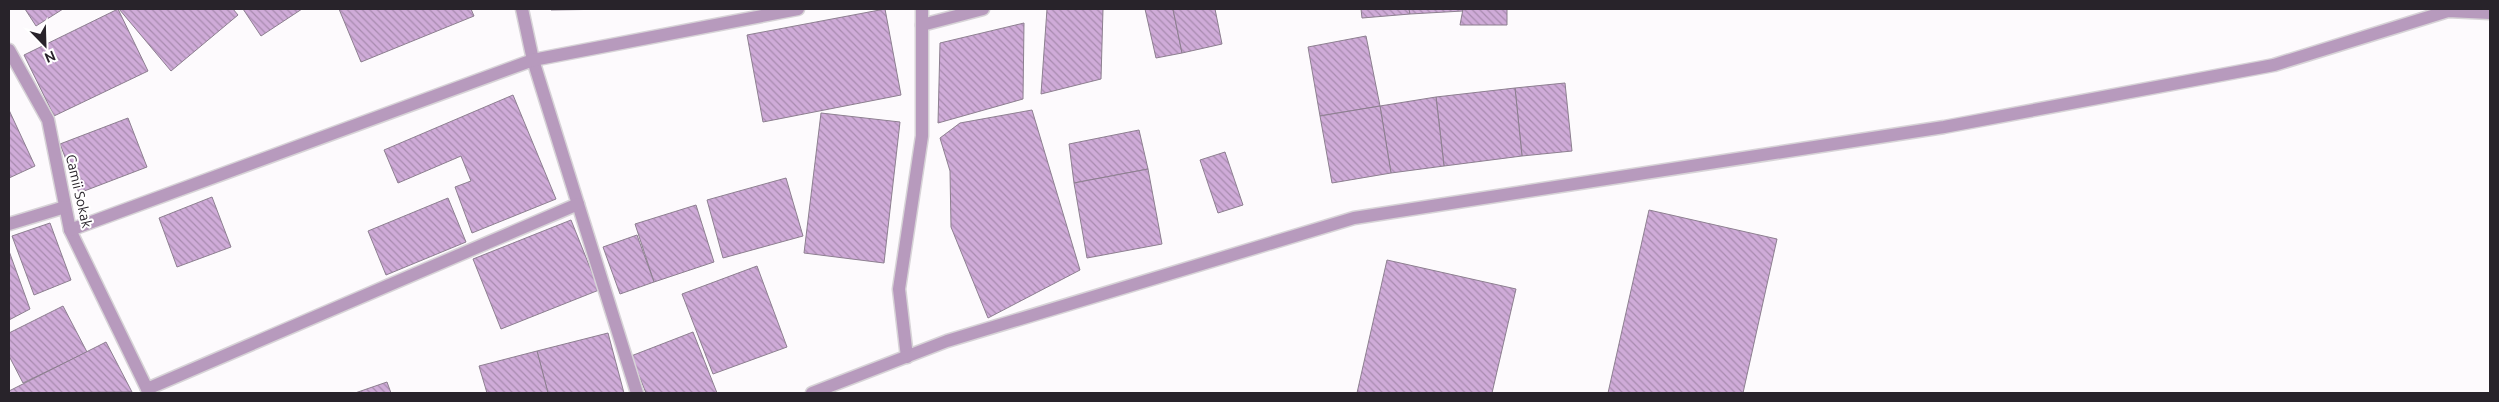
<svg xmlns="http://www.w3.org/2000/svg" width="2499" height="402" font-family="Ubuntu,sans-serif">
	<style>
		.building { fill: url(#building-back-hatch); stroke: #8d7f90 }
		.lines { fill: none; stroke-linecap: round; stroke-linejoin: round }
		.lane-casing { stroke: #d7d3d7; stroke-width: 15 }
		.street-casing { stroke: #d7d3d7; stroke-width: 15 }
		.lane { stroke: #b79abd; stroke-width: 12 }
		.street { stroke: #b79abd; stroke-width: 12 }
		.labels { text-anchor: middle; stroke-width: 4; stroke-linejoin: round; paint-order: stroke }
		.street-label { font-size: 14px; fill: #28232a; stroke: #fff }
	</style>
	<defs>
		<pattern id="building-back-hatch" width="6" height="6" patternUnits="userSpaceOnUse" patternTransform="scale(1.25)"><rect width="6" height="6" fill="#cfabd8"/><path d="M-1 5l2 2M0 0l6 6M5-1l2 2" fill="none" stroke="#a88baf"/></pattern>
	</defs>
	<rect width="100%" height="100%" fill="#fdfafd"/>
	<g class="building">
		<polygon points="25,9 63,9 36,26"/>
		<polygon points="118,9 148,71 54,116 24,55"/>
		<polygon points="119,9 233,9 238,15 171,71"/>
		<polygon points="243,9 302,9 261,36"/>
		<polygon points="339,9 471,9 474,16 361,62"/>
		<polygon points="551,9 616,9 551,10"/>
		<polygon points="885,9 901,95 763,122 747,35"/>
		<polygon points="1047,9 1103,9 1101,79 1041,94"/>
		<polygon points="1145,9 1173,9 1182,53 1156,58"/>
		<polygon points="1173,9 1215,9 1222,44 1182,53"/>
		<polygon points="1361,9 1409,9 1410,14 1362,18"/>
		<polygon points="1409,9 1463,9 1463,11 1410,14"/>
		<polygon points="1463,9 1507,9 1507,25 1460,25"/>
		<polygon points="1024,23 1023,99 938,123 940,43"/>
		<polygon points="1366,36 1380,106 1320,116 1308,47"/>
		<polygon points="1565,83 1572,151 1522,156 1515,88"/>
		<polygon points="1515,88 1522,156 1444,166 1436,97"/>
		<polygon points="513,95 556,199 472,233 455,187 471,181 461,156 398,183 384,150"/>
		<polygon points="1436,97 1444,166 1391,173 1380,106"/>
		<polygon points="1380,106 1391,173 1332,183 1320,116"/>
		<polygon points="9,110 35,166 9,178"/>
		<polygon points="1032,110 1080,270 988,318 951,227 950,171 940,138 960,123"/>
		<polygon points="821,113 900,122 884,263 804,253"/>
		<polygon points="128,118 147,167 79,193 60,144"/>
		<polygon points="1139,130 1148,169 1074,183 1069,144"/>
		<polygon points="1225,152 1243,205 1218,213 1200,160"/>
		<polygon points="1148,169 1162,244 1087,258 1074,183"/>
		<polygon points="786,178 803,236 723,258 707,200"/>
		<polygon points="212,197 231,247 177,267 159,218"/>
		<polygon points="448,198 466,242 386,275 368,231"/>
		<polygon points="696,205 714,262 654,282 635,224"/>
		<polygon points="1649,210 1777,239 1743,393 1608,393"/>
		<polygon points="571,220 599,290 501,329 473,259"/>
		<polygon points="50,223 71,280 34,295 12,236"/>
		<polygon points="637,235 654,282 620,294 603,247"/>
		<polygon points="9,251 30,309 9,320"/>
		<polygon points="1387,260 1516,289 1492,393 1357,393"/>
		<polygon points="757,266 787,347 713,374 682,294"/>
		<polygon points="63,306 87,352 23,383 9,356 9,333"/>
		<polygon points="693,332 717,393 646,393 631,356"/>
		<polygon points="608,333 624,393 548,393 537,351"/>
		<polygon points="106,342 132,392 9,393 9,391"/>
		<polygon points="537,351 548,393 487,393 479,366"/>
		<polygon points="387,382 391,393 355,393"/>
	</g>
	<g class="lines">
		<g class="lane-casing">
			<polyline id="lane" points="533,60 637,393"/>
		</g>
		<g class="street-casing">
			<g id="street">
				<polyline points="522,9 533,60"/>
				<polyline points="922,25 983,9"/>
				<polyline points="9,50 48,120 70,230 149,393"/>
				<polyline points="9,224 65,207"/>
				<polyline points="70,230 533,60 798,9"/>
				<polyline points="907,357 899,289 922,136 922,9"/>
				<polyline points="147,389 578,204"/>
				<polyline points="812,393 947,341 1354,218 1944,127 2274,65 2448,11 2490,13"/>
			</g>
		</g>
		<use href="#lane" class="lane"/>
		<use href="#street" class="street"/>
	</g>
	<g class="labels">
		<g class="street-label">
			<text transform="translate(79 191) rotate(77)" y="5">Camii Sokak</text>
		</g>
	</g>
	<rect width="2499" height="402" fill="none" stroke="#28232a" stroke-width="20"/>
	<g transform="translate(45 45) rotate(157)" stroke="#ffffff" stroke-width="4" paint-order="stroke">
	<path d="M0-4L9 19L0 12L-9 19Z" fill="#28232a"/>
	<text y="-8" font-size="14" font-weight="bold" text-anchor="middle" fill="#28232a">N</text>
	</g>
</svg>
